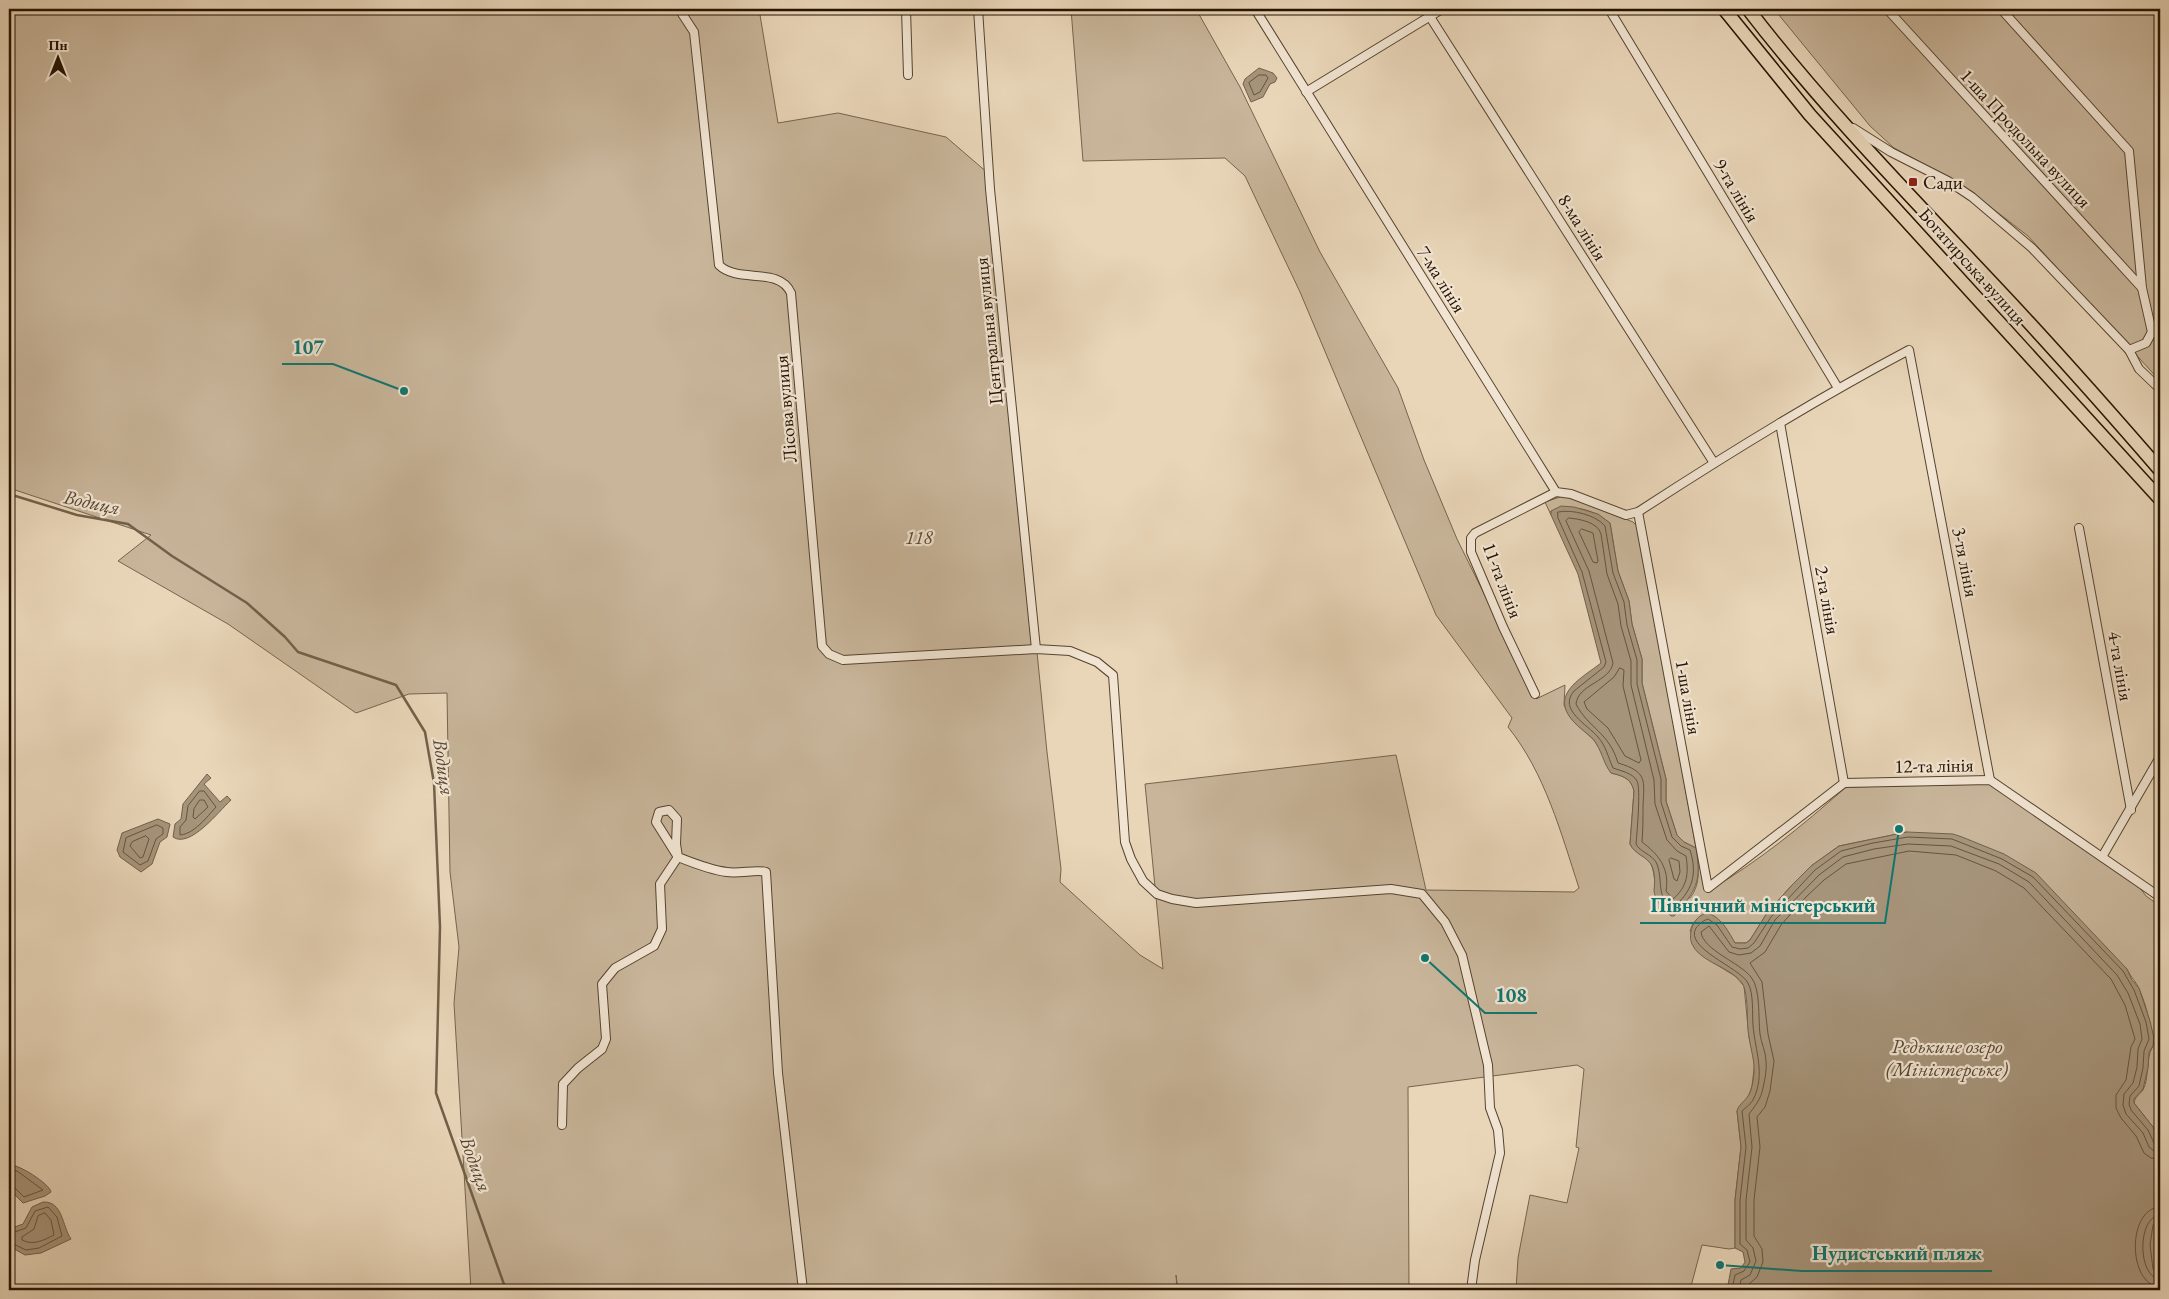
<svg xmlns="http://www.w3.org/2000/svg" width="2169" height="1299" font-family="'EB Garamond',serif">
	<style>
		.green { fill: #c8b59a; stroke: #76644d }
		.water { fill: #a6947a; stroke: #726049 }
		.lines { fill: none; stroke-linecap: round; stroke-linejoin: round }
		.shore { stroke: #65543d; stroke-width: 1 }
		.stream { stroke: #726049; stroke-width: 2.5 }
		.street-casing { stroke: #55442e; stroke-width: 10 }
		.primary-casing { stroke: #241300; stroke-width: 15 }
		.street { stroke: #f1e4d2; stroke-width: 8 }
		.primary { stroke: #e9d6b9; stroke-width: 12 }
		.poi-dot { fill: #8f2418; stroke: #f1e4d2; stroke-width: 2 }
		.labels { text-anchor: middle; stroke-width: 4.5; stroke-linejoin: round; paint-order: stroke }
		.street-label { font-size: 19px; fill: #241300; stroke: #f1e4d2 }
		.poi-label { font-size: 19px; fill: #241300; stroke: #f1e4d2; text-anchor: start }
		.park-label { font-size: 19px; font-style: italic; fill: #5d4c36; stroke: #f1e4d2 }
		.water-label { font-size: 20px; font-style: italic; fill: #584731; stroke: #f1e4d2 }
		.leader { fill: none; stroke: #0f766e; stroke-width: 2 }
		.callout-dot { fill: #0f766e; stroke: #f1e4d2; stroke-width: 2 }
		.callout-label { font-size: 20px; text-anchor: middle; font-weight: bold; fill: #0f766e; stroke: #f1e4d2; stroke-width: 4.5; stroke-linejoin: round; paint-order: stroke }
	</style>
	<rect width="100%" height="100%" fill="#e9d6b9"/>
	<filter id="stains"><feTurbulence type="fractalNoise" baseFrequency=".004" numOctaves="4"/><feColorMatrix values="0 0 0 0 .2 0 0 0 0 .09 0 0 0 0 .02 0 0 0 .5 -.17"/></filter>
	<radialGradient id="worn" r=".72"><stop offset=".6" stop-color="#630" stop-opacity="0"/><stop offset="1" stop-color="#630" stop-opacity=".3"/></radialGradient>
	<g class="green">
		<path d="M9 9H759L778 123 838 113 946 137 989 174 1047 752 1061 869 1060 882 1140 955 1163 969 1145 784 1396 755 1426 890 1574 892 1579 888C1561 833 1545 773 1508 727L1512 718 1436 615 1300 292 1245 176 1225 158 1083 161 1071 9H1196L1240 87 1320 252 1398 388 1424 460 1457 539 1536 699 1565 685 1564 705 1572 720 1594 740 1601 751 1611 773C1623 776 1631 778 1634 791L1630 844C1635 854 1646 855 1651 864 1654 870 1654 879 1656 885L1690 898C1700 885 1699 871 1697 856L1708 891C1758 862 1802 826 1845 788L1849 787 1990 784 2137 884 2146 896 2160 906V1142L2153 1127 2134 1103C2135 1097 2139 1095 2143 1090 2150 1076 2145 1059 2153 1046 2151 1026 2147 1006 2139 989 2137 983 2130 976 2127 969L1907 832 1839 846 1811 866 1792 885 1767 913 1750 940 1746 943H1735L1721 922 1703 915 1693 923 1690 931 1709 960 1735 976 1744 986 1749 1037 1755 1061 1752 1086 1748 1099 1737 1111 1741 1147 1735 1200V1248L1729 1249 1702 1245 1690 1290H1516L1518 1258 1530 1195 1567 1203 1579 1148 1576 1147 1584 1069 1577 1065 1408 1087 1409 1290H1178L1176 1275 1177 1290H471L454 1003 459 947 450 872 447 693 409 694 356 713 228 624 118 561 151 535 9 488Z"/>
		<polygon points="1774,9 2160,9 2160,381 2028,236 1984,202 1937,171 1894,148 1870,126"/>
		<path d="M1563 496 1581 501 1633 522 1638 527 1696 848 1684 842 1677 835 1666 801V779L1642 683V659L1632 624 1629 601 1618 571 1610 523C1588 507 1577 506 1551 511V515L1545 502Z"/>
	</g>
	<g class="water">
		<polygon points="1259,68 1273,73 1277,78 1275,82 1270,84 1263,97 1251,102 1243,84 1245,79"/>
		<path d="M1561 506 1574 507 1598 514 1610 523 1618 571 1629 601 1632 624 1642 659V683L1666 779V801L1677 835 1684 842 1696 848C1702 882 1696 891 1674 916H1671C1665 909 1654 900 1654 890 1655 882 1655 874 1652 866 1647 856 1635 855 1630 844L1634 791C1631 778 1623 776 1611 773 1603 763 1602 750 1593 739 1587 733 1579 728 1573 721 1549 694 1582 678 1601 663L1578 574 1551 515V511Z"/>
		<path d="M207 774 211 778 204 784 220 802 227 796 231 800C219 811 190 849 173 837L175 824 181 819 183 804Z"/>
		<polygon points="158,819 170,824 167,837 160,842 152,864 141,872 120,857 117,850 122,833"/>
		<path d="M1907 832 1953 834 1962 837 2004 854 2036 873 2127 969 2132 980 2139 988 2150 1021 2154 1038 2153 1046 2149 1052 2148 1068 2143 1089 2134 1099V1103L2153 1127 2160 1142V1222L2155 1245 2160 1274V1290H1727L1731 1269 1741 1268 1745 1262 1743 1252 1735 1248V1200L1741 1147 1737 1111C1739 1102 1749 1101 1752 1086 1757 1065 1752 1057 1749 1037 1746 1021 1749 1003 1744 987 1743 983 1738 978 1735 976 1722 965 1699 960 1692 944 1686 931 1699 906 1714 916 1723 921 1730 934 1735 943H1746L1750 940 1767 913 1792 885 1811 866 1839 846Z"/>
		<path d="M9 1165C17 1163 50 1184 51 1192L45 1196 23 1203 9 1189Z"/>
		<path d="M43 1202C63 1201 62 1226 71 1239L41 1253 25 1255 9 1246V1229L23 1224 32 1207Z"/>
	</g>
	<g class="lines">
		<g class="shore">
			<polygon points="1259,75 1266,75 1268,78 1260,92 1254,95 1249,83"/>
			<path d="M1558 512C1572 509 1596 515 1605 526L1613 573 1624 602 1627 625 1637 660V684L1661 779V802L1672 837 1681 846 1690 850C1698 875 1692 891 1673 908 1655 899 1664 878 1656 862 1651 854 1640 852 1636 844 1637 833 1641 788 1637 781 1633 773 1621 771 1613 768 1608 757 1606 746 1598 737 1587 724 1558 710 1574 691L1604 667 1606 662 1582 572 1558 518Z"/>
			<path d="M1569 518C1579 519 1598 522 1601 534L1607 574 1618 604 1621 626 1631 661V685L1654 780 1655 804 1667 840 1677 851 1686 856C1689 874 1687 887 1673 899L1666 891C1670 868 1658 854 1642 842 1643 830 1643 818 1643 807 1644 780 1648 772 1618 763 1609 732 1588 728 1576 704 1578 684 1610 682 1613 663L1589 571 1566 521Z"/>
			<polygon points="1582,529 1593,533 1598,561 1597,563 1593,562 1579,532"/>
			<polygon points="1620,668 1624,670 1623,686 1641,760 1639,763 1625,756 1608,728 1587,709 1584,702 1614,677"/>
			<path d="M200 791H204L216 807C207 817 194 834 180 835V827L186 820 188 806Z"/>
			<polygon points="200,800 204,800 208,807 195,819 193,817 194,809"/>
			<polygon points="157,825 163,828 163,834 156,839 148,861 140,865 123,852 126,838"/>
			<polygon points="146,836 149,839 143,857 140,858 130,846 132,842"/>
			<polygon points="1671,858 1679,861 1680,872 1677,881 1674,879 1669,860"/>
			<polyline points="9,1170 17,1171 43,1190 24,1197 14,1187 9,1186"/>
			<path d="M2160 1207C2127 1208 2127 1285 2160 1287"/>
			<path d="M45 1213 51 1220 54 1235C44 1240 33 1246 22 1240V1237L34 1229 38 1216Z"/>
			<path d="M2160 1215C2137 1216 2137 1278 2160 1279"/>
			<polyline points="2160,1221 2153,1225 2150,1245 2153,1269 2160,1273"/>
			<polyline points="9,1234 26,1228 35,1211 48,1207 57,1217 62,1236 39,1248 26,1250 9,1242"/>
			<path d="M1732 1290 1735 1275 1744 1271 1750 1262 1747 1250 1740 1244V1200L1746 1147 1742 1111C1745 1108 1750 1105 1753 1100 1766 1074 1755 1051 1753 1025 1752 1013 1754 994 1748 983 1739 967 1684 948 1696 928 1699 924 1704 920 1708 919L1717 925 1732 947 1740 949 1748 948 1754 943 1771 917 1815 870 1841 851 1873 843 1908 837 1952 839 2002 859 2033 877 2123 971 2134 990 2146 1022 2149 1039 2144 1051 2143 1068 2139 1086 2130 1096 2129 1104 2131 1110 2148 1130 2154 1143 2160 1146"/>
			<path d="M1739 1290 1741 1280 1750 1275 1756 1261 1753 1248 1746 1240V1200L1752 1147 1749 1114C1755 1106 1761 1099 1763 1088 1765 1079 1767 1069 1766 1061 1766 1052 1761 1043 1760 1034 1758 1019 1761 989 1751 977 1739 962 1703 950 1701 932L1709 926 1729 952 1739 955 1751 953 1760 946 1775 920 1819 875 1843 857 1874 849 1908 844 1951 846 1999 864 2029 882 2117 975 2128 993 2140 1024 2142 1039 2138 1049 2137 1067 2133 1083 2124 1094 2123 1105 2126 1114 2143 1133 2149 1147 2154 1151 2160 1152"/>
			<polyline points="1746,1290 1748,1285 1757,1277 1763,1262 1762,1249 1754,1236 1754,1200 1760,1147 1757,1117 1765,1107 1770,1091 1774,1061 1768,1034 1762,982 1750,963 1765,952 1781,925 1806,897 1824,880 1846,864 1909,851 1956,855 1996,871 2024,888 2111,979 2125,1005 2135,1039 2131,1047 2126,1080 2116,1095 2116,1108 2121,1118 2136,1136 2144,1153 2151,1158 2160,1159"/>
		</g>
		<polyline class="stream" points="9,494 77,515 128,524 172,556 247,603 285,637 298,652 396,685 425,732 434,783 440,927 436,1093 506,1290"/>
		<g class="street-casing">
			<g id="street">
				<path d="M679 9 694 32 719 265C738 284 779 266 791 293L822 646 829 654 843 660 1036 649 1070 651 1097 662 1113 675 1125 842 1131 859 1143 881 1157 894 1172 899 1196 903 1391 889 1422 894 1445 922 1462 955 1488 1065 1490 1108 1498 1130 1500 1153 1475 1260 1471 1290"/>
				<polyline points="906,9 908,75"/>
				<polyline points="978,9 990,189 1036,649"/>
				<path d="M1255 9 1556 492 1571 494 1626 515 1638 512C1727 454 1816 399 1909 350L1990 780"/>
				<polyline points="1425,9 1714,463"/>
				<polyline points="1609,9 1838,388"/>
				<polyline points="1887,9 2142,288"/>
				<polyline points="2001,9 2129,151 2142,288 2152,332"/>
				<polyline points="1306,92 1442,9"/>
				<polyline points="1853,128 1891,152 1948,181 1972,197 2032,248 2129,350 2139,369 2160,389"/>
				<polyline points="2129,350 2146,343 2152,332 2160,328"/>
				<polyline points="1780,423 1844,783"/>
				<polyline points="1638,512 1708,888 1844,783 1990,780 2160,897"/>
				<polyline points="2079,528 2131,810"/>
				<polyline points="1535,694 1503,627 1471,552 1471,538 1475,533 1556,492"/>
				<polyline points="2102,857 2160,757"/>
				<path d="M562 1125 563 1084 578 1068 602 1049 606 1039 602 984 615 968 654 946 662 929 660 884 678 857 656 822 659 812 669 810 677 819 676 844 678 857C693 863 710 870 727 872 739 874 758 869 766 872L778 1073 803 1290"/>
			</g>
		</g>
		<g class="primary-casing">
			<g id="primary">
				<polyline points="1724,9 1810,115 2160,499"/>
				<path d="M1748 9C1831 117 1929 215 2022 315 2069 366 2115 418 2160 470"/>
			</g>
		</g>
		<use href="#street" class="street"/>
		<use href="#primary" class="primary"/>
	</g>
	<rect class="poi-dot" x="1908" y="177" width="10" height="10" rx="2.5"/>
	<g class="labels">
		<g class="street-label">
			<text transform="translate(2026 138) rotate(47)" y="7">1-ша Продольна вулиця</text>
			<text transform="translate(1737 190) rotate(59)" y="7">9-та лінія</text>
			<text transform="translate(1583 227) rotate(58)" y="7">8-ма лінія</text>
			<text transform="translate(1973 266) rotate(48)" y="7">Богатирська вулиця</text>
			<text transform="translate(1442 279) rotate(58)" y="7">7-ма лінія</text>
			<text transform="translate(988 331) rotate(-96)" y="7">Центральна вулиця</text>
			<text transform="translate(785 409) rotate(-95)" y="7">Лісова вулиця</text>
			<text transform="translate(1966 562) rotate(79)" y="7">3-тя лінія</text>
			<text transform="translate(1503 580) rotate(69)" y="7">11-та лінія</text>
			<text transform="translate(1828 600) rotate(80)" y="7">2-га лінія</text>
			<text transform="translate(2121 666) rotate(80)" y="7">4-та лінія</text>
			<text transform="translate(1689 697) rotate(80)" y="7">1-ша лінія</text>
			<text transform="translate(1934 765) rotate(-1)" y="7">12-та лінія</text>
		</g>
		<g class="poi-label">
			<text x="1923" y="189">Сади</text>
		</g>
		<g class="park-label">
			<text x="919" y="544">118</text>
		</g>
		<g class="water-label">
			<text transform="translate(92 502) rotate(12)" y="7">Водиця</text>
			<text transform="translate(444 767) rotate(82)" y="7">Водиця</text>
			<text x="1947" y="1053">Редькине озеро<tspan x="1947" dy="23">(Міністерське)</tspan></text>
			<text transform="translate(476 1164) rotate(70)" y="7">Водиця</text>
		</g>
	</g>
	<path class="leader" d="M404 391L333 364H282M1899 829L1885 923H1640M1425 958L1485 1013H1537M1720 1265L1802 1271H1992"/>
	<g class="callout-dot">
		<circle cx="404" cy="391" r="5"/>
		<circle cx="1899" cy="829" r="5"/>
		<circle cx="1425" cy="958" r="5"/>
		<circle cx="1720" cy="1265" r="5"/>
	</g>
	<g class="callout-label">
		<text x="308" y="354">107</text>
		<text x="1763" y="912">Північний міністерський</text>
		<text x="1511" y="1002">108</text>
		<text x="1897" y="1260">Нудистський пляж</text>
	</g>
	<rect width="2169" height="1299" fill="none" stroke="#e9d6b9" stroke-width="30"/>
	<rect x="10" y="10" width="2149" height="1279" fill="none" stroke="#241300" stroke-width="2.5"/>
	<rect x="15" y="15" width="2139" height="1269" fill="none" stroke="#241300"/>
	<g transform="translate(58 58)" stroke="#f1e4d2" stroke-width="4" paint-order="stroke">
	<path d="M0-4L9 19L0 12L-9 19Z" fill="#241300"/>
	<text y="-8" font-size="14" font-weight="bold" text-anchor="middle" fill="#241300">Пн</text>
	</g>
	<rect width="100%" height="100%" filter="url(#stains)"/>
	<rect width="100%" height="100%" fill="url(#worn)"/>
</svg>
